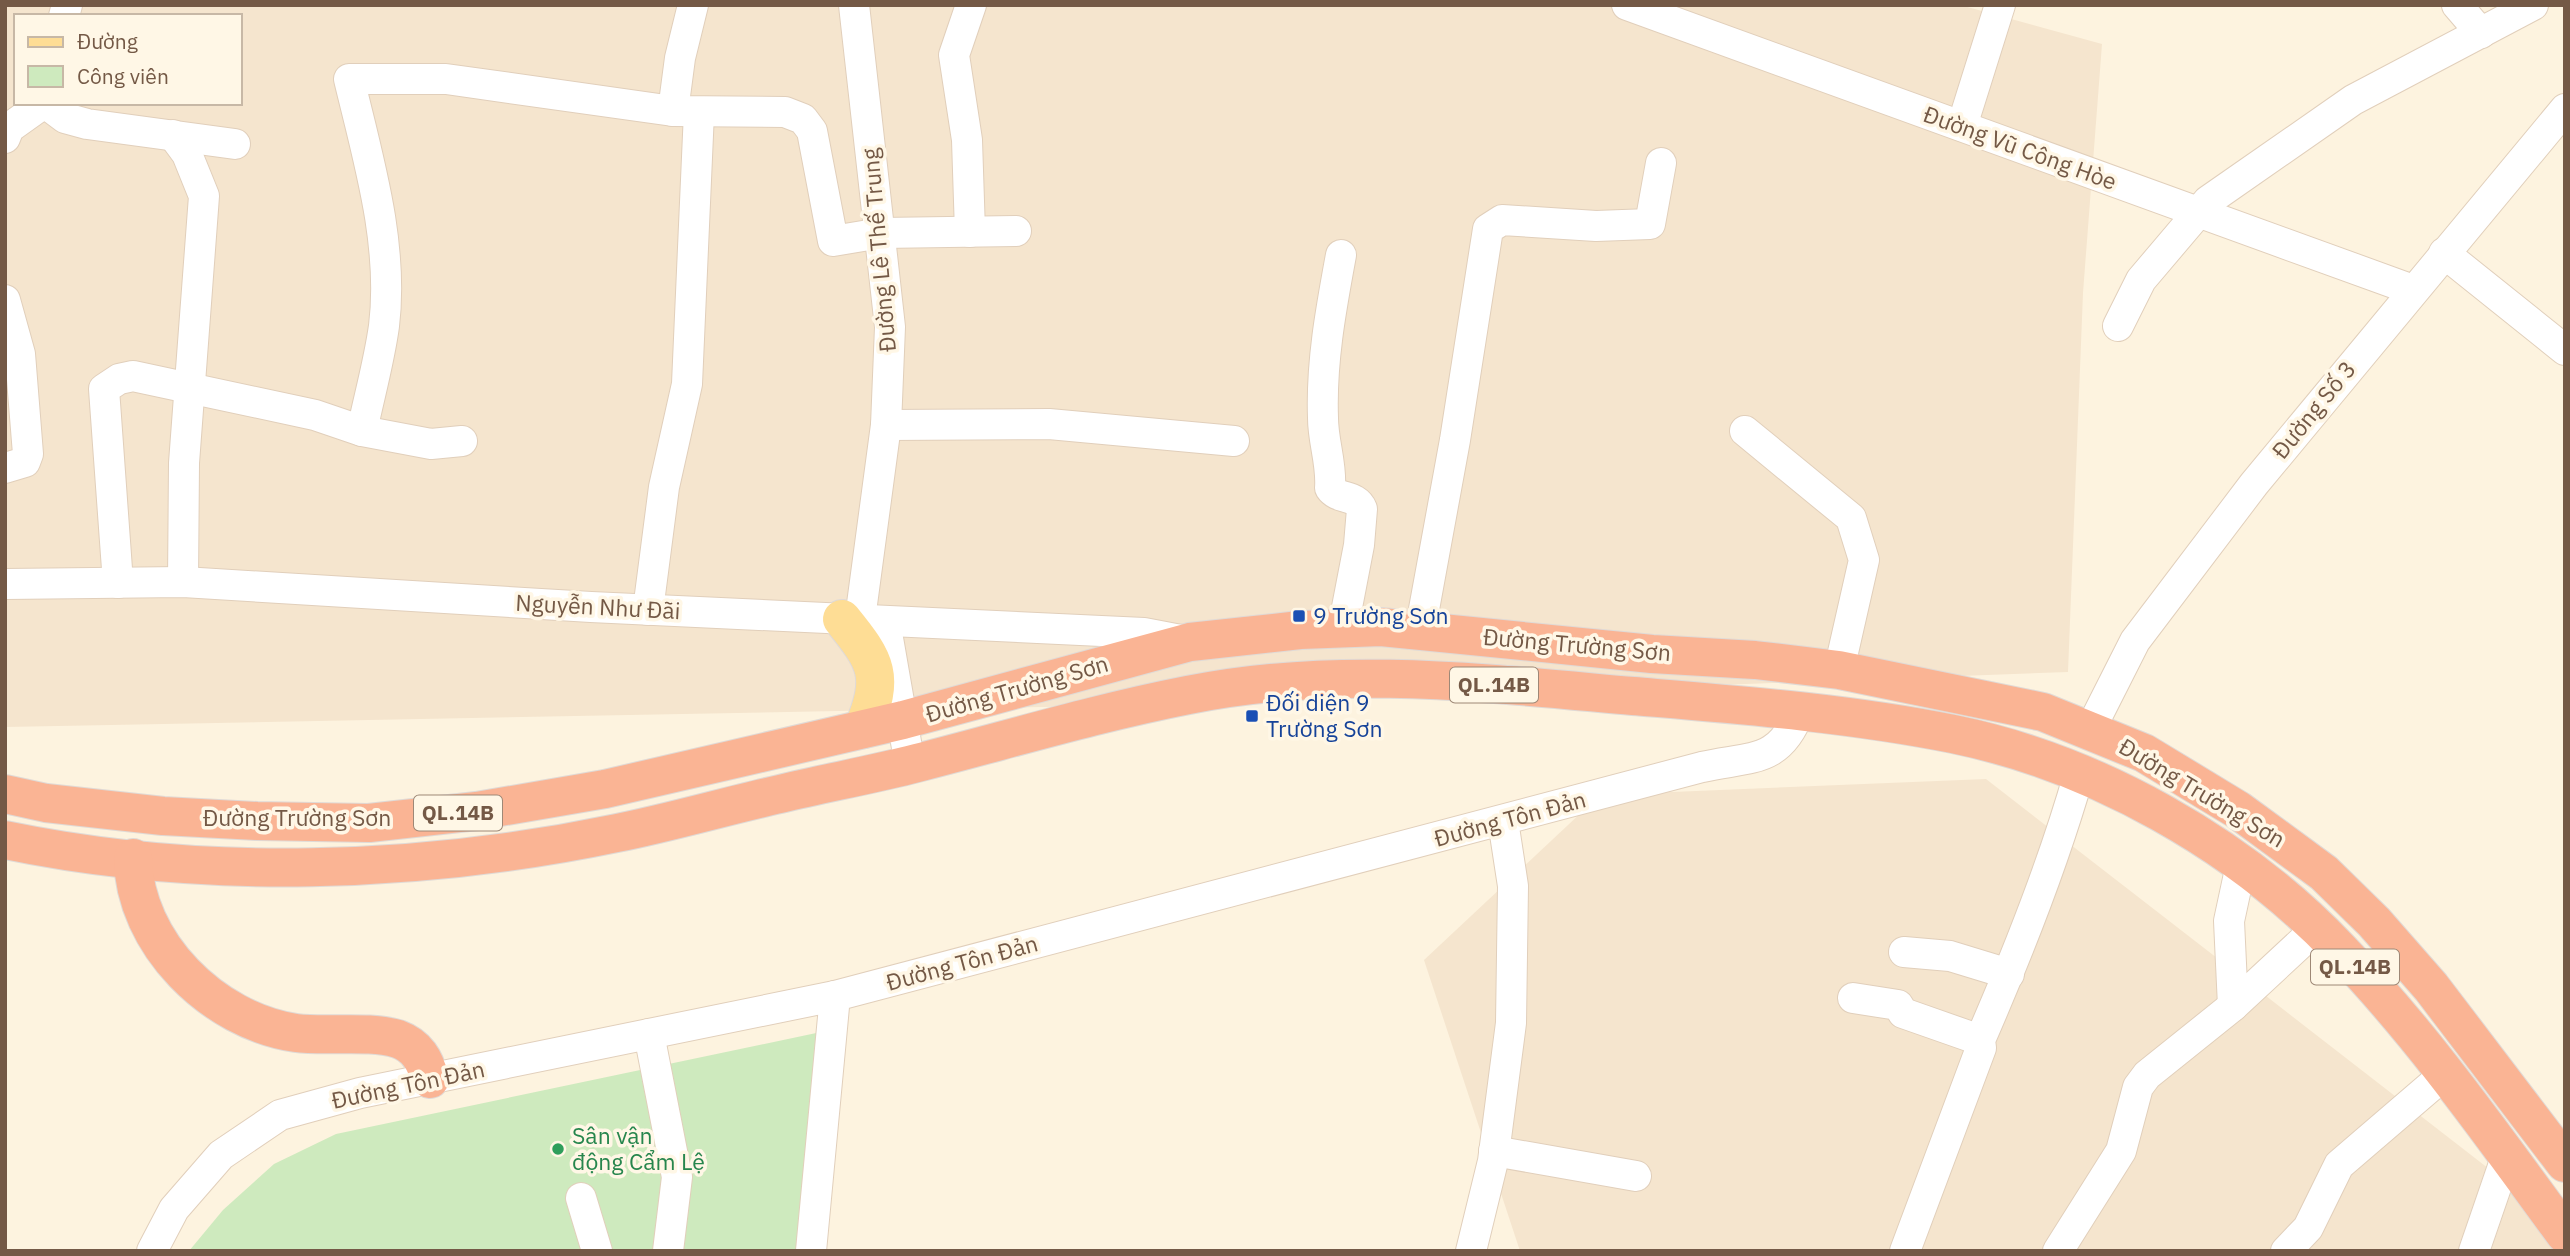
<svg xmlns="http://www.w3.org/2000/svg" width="2570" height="1256" font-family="'IBM Plex Sans',sans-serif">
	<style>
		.residential { fill: #f5e5ce; fill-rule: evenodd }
		.green { fill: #ceeabe }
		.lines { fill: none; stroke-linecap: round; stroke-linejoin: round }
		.minor-casing { stroke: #e1cfbb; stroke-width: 32 }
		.major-casing { stroke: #e0dad6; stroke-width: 40 }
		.highway-casing { stroke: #e0dad6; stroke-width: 40 }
		.minor { stroke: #fff; stroke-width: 30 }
		.major { stroke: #fedd95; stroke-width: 38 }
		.highway { stroke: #fab494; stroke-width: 38 }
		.transit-dot { fill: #1a4fb4; stroke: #fff7e6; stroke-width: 2.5 }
		.leisure-dot { fill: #2e9e5b; stroke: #fff7e6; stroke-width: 2.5 }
		.labels { text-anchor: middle; stroke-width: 7; stroke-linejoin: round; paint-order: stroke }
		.shield { fill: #fff7e6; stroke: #9e8876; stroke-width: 2 }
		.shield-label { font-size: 21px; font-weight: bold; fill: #745946 }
		.street-label { font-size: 23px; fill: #745946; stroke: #fff7e6 }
		.transit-label { font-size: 23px; fill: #164399; stroke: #fff7e6; text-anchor: start }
		.leisure-label { font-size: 23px; fill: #27864d; stroke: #fff7e6; text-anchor: start }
	</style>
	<rect width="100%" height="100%" fill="#fdf3df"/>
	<g class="residential">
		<path d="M5 5H1960L2102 44 2083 293 2068 672 1203 704 5 727ZM16 16H240V103H16Z"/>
		<polygon points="1986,779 2533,1203 2565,1251 1520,1251 1424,960 1600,795"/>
	</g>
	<polygon class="green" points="821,1032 802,1251 189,1251 223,1210 274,1164 336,1134"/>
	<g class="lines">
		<g class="minor-casing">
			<g id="minor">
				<polyline points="854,5 890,327 886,425 860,619"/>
				<polyline points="1627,5 2413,290"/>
				<polyline points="2457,5 2481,33"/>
				<polyline points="64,16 67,5"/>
				<polyline points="45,103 65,118 87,124 235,144"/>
				<polyline points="673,111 680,58 693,5"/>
				<polyline points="1962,126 2000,5"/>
				<polyline points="173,135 187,154 204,196 184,463 183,582"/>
				<polyline points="5,138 9,128 44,103"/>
				<polyline points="970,232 967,140 954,55 971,5"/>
				<polyline points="2444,253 2565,350"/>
				<path d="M1341 255C1331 309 1321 362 1323 418 1323 442 1332 464 1330 488 1338 500 1356 494 1362 509L1359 545 1343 628"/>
				<polyline points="5,300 20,354 28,454 25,462 5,468"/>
				<polyline points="2118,326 2141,280 2208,201 2353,100 2533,5"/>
				<polyline points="886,425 1049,424 1234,441"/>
				<path d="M362 431C369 397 379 362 384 326 394 244 368 158 349 79H446L673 111 785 112 803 119 812 131 833 241 881 233 1016 231"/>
				<polyline points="1745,431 1851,518 1864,560 1839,670"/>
				<polyline points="118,583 104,389 119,379 133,376 315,415 362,431 431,444 462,441"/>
				<polyline points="5,584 183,582 591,607 1144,633 1186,641"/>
				<polyline points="648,610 664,487 687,384 699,112"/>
				<polyline points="885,621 910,765"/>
				<polyline points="1420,631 1455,440 1488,229 1502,220 1596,226 1650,224 1661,163"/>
				<polyline points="2090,730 2135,641 2254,484 2565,109"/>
				<polyline points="1904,952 1950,956 2009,974"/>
				<polyline points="1853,998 1898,1005 1903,1013 1980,1040"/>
				<polyline points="2233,1006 2229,921 2241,865"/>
				<polyline points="649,1034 677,1177 668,1251"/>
				<polyline points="1494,1151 1636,1176"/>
				<polyline points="581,1198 597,1251"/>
				<path d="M152 1251 174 1209 221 1155 280 1115 360 1093 835 996 1702 767C1752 756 1780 764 1800 710"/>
				<polyline points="811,1251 835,996"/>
				<polyline points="1471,1251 1493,1161 1511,1023 1513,886 1503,821"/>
				<path d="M1905 1251 1981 1048 1980 1040C2018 953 2053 865 2079 774"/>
				<polyline points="2058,1251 2121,1151 2138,1087 2147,1075 2233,1006 2317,928"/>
				<polyline points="2286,1251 2308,1228 2339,1165 2445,1074"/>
				<polyline points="2474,1251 2507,1155"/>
			</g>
		</g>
		<g class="major-casing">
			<path id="major" d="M842 619C877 662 885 676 863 729"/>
		</g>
		<g class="highway-casing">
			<g id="highway">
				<polyline points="5,794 46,803 163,816 257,821 369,823 477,811 605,789 903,720 1190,642 1300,630 1381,627 1652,654 1755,660 1839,670 2043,712 2144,753 2238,810 2324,873 2374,922 2431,987 2565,1163"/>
				<path d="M5 840C203 881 420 874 617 833 672 822 726 806 780 794 825 783 871 775 917 763 1007 740 1096 713 1188 695 1335 665 1485 683 1633 696 1740 705 1847 713 1953 734 2095 763 2239 844 2339 949 2423 1036 2493 1136 2565 1234"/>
				<path d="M133 858C134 943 213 1021 296 1033 327 1037 369 1030 398 1039 417 1046 425 1060 430 1079"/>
			</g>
		</g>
		<use href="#minor" class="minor"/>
		<use href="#major" class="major"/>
		<use href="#highway" class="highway"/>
	</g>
	<g class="transit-dot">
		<rect x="1292" y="609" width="14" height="14" rx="3.5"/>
		<rect x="1245" y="709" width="14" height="14" rx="3.5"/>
	</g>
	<circle class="leisure-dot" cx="558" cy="1149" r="7"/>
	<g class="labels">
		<g class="shield">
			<rect x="1450" y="667.5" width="88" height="35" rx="5"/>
			<rect x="414" y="795.5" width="88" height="35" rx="5"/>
			<rect x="2311" y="949.5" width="88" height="35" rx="5"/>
		</g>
		<g class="shield-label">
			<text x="1494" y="692">QL.14B</text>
			<text x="458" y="820">QL.14B</text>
			<text x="2355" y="974">QL.14B</text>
		</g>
		<g class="street-label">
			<text transform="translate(2020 148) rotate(20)" y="8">Đường Vũ Công Hòe</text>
			<text transform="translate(879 250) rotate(-95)" y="8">Đường Lê Thế Trung</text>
			<text transform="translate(2314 410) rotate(-51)" y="8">Đường Số 3</text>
			<text transform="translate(598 607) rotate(3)" y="8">Nguyễn Như Đãi</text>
			<text transform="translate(1577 645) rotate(5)" y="8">Đường Trường Sơn</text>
			<text transform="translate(1017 689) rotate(-16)" y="8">Đường Trường Sơn</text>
			<text transform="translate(2202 793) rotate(31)" y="8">Đường Trường Sơn</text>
			<text x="297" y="826">Đường Trường Sơn</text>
			<text transform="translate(1510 819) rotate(-15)" y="8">Đường Tôn Đản</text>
			<text transform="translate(962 963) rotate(-15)" y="8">Đường Tôn Đản</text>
			<text transform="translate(408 1085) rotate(-12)" y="8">Đường Tôn Đản</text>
		</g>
		<g class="transit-label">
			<text x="1313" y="624">9 Trường Sơn</text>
			<text x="1266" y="711">Đối diện 9<tspan x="1266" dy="26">Trường Sơn</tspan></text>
		</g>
		<g class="leisure-label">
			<text x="572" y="1144">Sân vận<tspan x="572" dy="26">động Cẩm Lệ</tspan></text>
		</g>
	</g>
	<rect width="2570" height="1256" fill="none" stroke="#745946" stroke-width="14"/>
	<rect x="14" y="14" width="228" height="91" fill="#fff7e6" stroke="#c7b8a6" stroke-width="2"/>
	<rect x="28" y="37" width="35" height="10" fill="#fedd95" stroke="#c7b8a6" stroke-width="2"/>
	<text x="77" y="49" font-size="21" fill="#745946">Đường</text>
	<rect x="28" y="66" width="35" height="21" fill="#ceeabe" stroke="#c7b8a6" stroke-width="2"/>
	<text x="77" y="84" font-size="21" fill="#745946">Công viên</text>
</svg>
